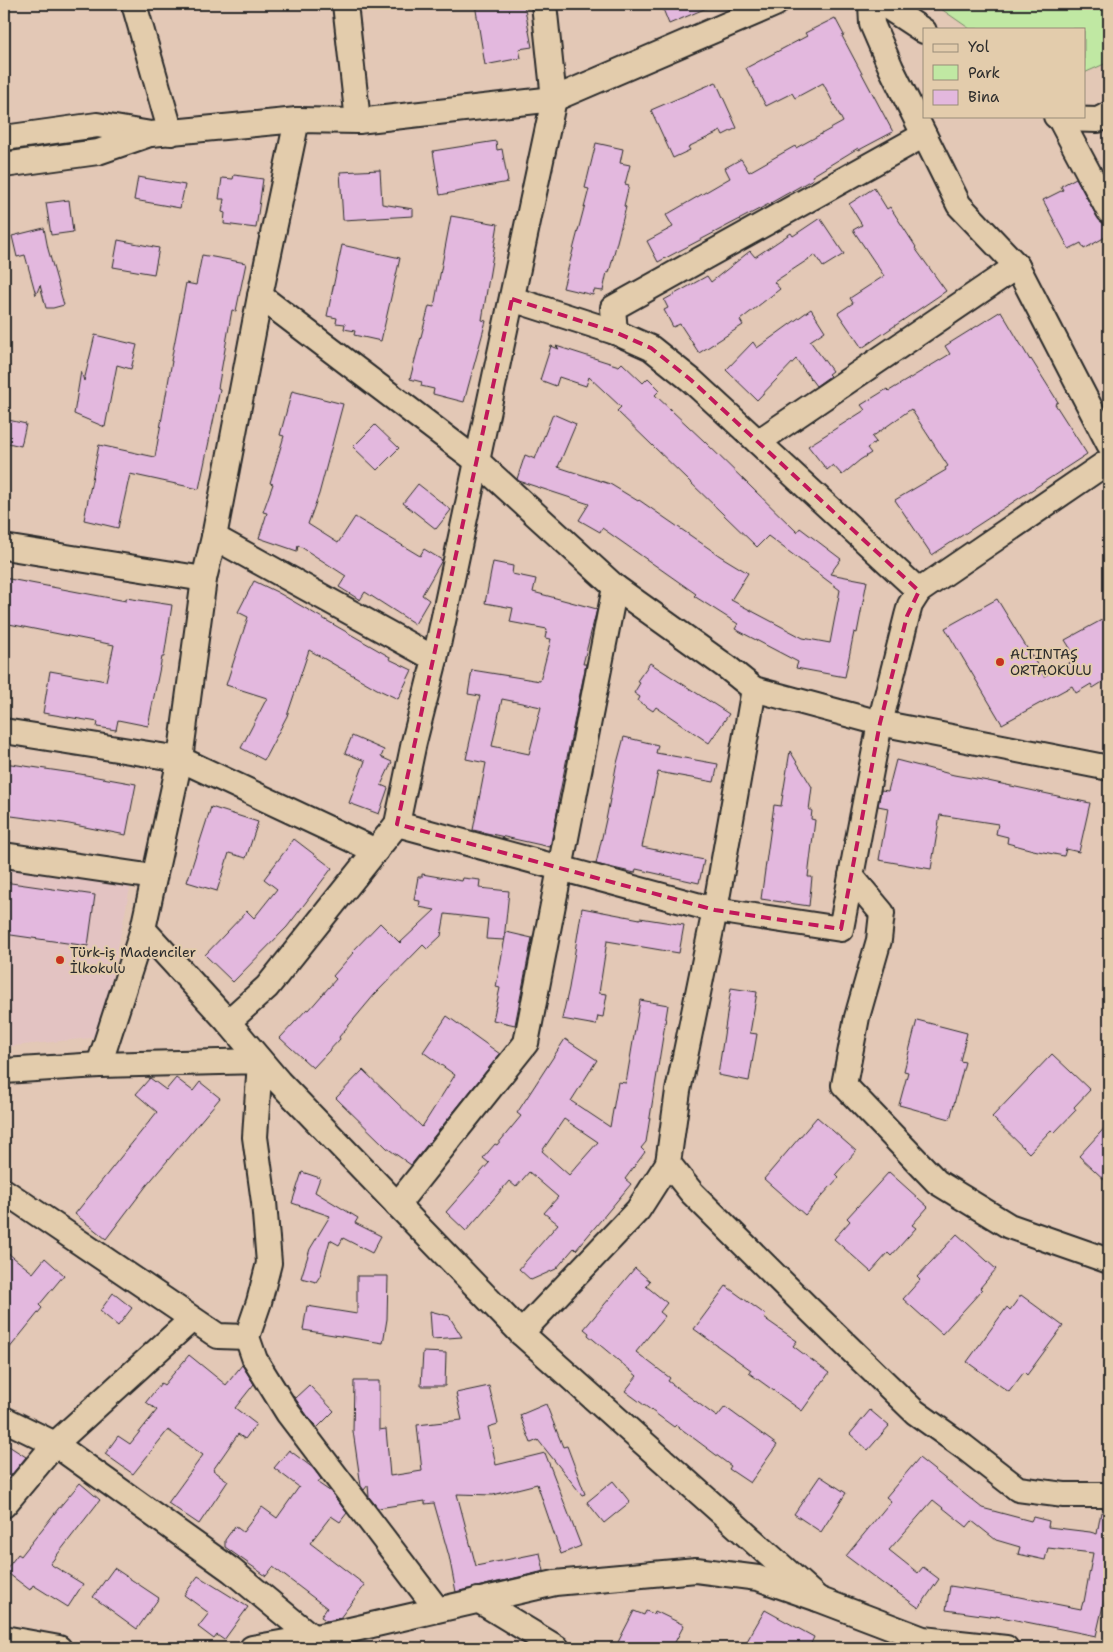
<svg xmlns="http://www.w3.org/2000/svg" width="1113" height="1652" font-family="'Shantell Sans',sans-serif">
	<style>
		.built { fill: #e3c3c2 }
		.green { fill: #c0e8a3; stroke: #768a67 }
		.building { fill: #e3b8de; stroke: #2b2b2b; fill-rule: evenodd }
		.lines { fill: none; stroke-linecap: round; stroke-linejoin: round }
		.street-casing { stroke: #2b2b2b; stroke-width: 28 }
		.street { stroke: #e3ccac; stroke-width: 24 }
		.marked { fill: none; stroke: #c2185b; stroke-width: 4; stroke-dasharray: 10 6; stroke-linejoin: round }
		.poi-dot { fill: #c8321e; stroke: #e3ccac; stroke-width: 2 }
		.labels { text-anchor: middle; stroke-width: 4; stroke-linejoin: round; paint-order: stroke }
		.poi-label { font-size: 14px; fill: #2b2b2b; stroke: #e3ccac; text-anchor: start }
	</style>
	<rect width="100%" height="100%" fill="#e3c8b6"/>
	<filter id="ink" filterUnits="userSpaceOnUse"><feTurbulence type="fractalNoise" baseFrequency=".02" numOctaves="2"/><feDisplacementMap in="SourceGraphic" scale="10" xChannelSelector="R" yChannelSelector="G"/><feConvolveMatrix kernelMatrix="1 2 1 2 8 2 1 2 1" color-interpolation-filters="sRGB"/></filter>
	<g filter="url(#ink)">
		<polygon class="built" points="4,866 131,883 100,1037 4,1047"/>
		<polygon class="green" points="934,4 1108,4 1109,6 1109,62 1084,73 1084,29 970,29"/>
		<g class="building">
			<polygon points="475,4 524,4 532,47 519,49 521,58 485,65"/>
			<polygon points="661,4 716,4 669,24"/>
			<polygon points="835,18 844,35 842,36 893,132 859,150 858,148 812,176 813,179 767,205 658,262 647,241 673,227 666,215 730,178 725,168 741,159 749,172 795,146 796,148 843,122 823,83 795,98 792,93 766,106 746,68 807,36 805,33"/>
			<polygon points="716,82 737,128 723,135 721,131 688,147 690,150 673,158 651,110"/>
			<polygon points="496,141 497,150 502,149 508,182 440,195 433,151"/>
			<polygon points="596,143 623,149 620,163 630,165 625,184 629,185 624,206 626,207 609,273 607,272 603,291 594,290 593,295 563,288 589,189 585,188"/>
			<polygon points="380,170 382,204 413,209 413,216 343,220 340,172"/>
			<polygon points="234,175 263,179 256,228 224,224 225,213 222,212 224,199 219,199 222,178 233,179"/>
			<polygon points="138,177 185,185 180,208 134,200"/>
			<polygon points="1076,178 1097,217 1105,224 1109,235 1084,249 1081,243 1069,249 1043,200 1063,190 1061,186"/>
			<polygon points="874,188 887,209 890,207 916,247 915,248 946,291 862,348 838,313 853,303 850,298 884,276 853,230 862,225 849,204"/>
			<polygon points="69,200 73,232 51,235 46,203"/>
			<polygon points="451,216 498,224 482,320 486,321 464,402 433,394 434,389 421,386 422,382 410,379 429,306 434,307"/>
			<polygon points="820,218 844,254 823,267 815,255 774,282 780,289 740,320 743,325 699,353 680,324 673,327 664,310 668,308 664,300 707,276 711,282 750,251 755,257 791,233 793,236"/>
			<polygon points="44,228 48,249 64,305 53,308 46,308 40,285 36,295 25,255 17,257 12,236"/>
			<polygon points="118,240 159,248 154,274 113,267"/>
			<polygon points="342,245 400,258 381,341 354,335 355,331 344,329 345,324 336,323 337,318 327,316"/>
			<polygon points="202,255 246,263 236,311 232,310 218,388 220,389 199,489 130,474 118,528 84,520 99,445 155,457 172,361 171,361 186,283 196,285"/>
			<polygon points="811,309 825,331 810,341 832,371 828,374 830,376 816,386 796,359 757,400 726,370 753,342 757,348"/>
			<polygon points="1001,311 1030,360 1031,359 1058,402 1055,404 1087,454 932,555 895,500 946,470 945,468 948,466 911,409 872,437 876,442 867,448 871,453 860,460 842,475 833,465 827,470 808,446 865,410 861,405 887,389 889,391 950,354 945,346"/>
			<polygon points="95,335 137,345 131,369 117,365 105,427 74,414 81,371 84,381"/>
			<polygon points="551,346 559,349 556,346 619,366 622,363 643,383 648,378 660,390 655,395 704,441 797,532 800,528 841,559 830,574 867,581 857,633 854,632 845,677 796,668 798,662 735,629 738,624 694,596 696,594 602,528 600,532 579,520 589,504 519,481 517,479 525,455 535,459 553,414 576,424 558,467 610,484 638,501 639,500 720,556 748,573 731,600 803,638 830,643 840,590 768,536 757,547 617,411 621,407 589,377 586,386 559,377 556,386 540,380"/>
			<polygon points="292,391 343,404 319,494 308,524 338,543 355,517 420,556 424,549 442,560 422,595 429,600 415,624 365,592 360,600 339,587 346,576 298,545 297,551 259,538 267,513 263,512 273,484 270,483 284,436 280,435"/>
			<polygon points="4,419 26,424 21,446 4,442"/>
			<polygon points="375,425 399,448 377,470 353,447"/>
			<polygon points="418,484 451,510 436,529 403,503"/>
			<path d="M493 562 513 566 512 574 536 579 533 592 597 609 583 664H586L558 802 559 803 550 847 473 830 486 763 466 759 480 696 468 694 472 670 540 681 551 639 545 638 547 629 510 622 513 608 485 603ZM502 699 541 707 529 754 492 746Z"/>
			<polygon points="4,578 126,601 126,598 172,605 164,657 162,657 148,726 118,720 116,730 97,727 98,722 43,713 50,671 106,681 114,645 4,623"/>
			<polygon points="254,581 277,592 390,657 389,659 412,670 398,699 377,689 309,650 287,716 264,760 241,748 267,698 226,685 248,617 238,612"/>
			<polygon points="997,599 1044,676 1077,659 1065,640 1109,616 1109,678 1093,688 1091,684 1076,693 1072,686 1002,724 945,628"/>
			<polygon points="650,663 729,714 709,743 656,707 653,711 638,701 640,697 634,693 640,683 637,681"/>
			<polygon points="352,736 384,750 381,757 392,762 381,785 388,788 379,814 349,803 365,761 345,753"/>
			<polygon points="624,737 658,745 656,753 718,764 714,782 658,772 642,847 704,860 699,883 636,869 635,873 596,864 607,815 616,767"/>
			<polygon points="790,751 812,787 809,810 812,810 811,819 815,820 808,877 812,877 809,906 761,899 774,805 781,806"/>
			<polygon points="896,760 954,775 988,781 1090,803 1079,852 1066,849 1064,856 1033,850 1007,843 1008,837 996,834 998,824 940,815 931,869 879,860 888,808 878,806 881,790 888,791"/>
			<polygon points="4,763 80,774 136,784 126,835 64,823 4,815"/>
			<polygon points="211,807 258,822 246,858 229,853 217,891 187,882"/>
			<polygon points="294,839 332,868 287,927 233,982 205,955 247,911 254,918 277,889 264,879"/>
			<polygon points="422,874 462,881 463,878 480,880 479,888 509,891 504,940 486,939 488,919 445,914 441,936 427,949 423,945 375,994 339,1037 340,1039 313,1068 280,1038 307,1009 309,1010 336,979 333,976 353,953 352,952 380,923 400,943 435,910 419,907 420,901 414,900 418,877 422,877"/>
			<polygon points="4,882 95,895 88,946 4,934"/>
			<polygon points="582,908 640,919 640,918 684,925 679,953 607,941 599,993 607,994 603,1017 598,1016 596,1025 562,1019 569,988"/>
			<polygon points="506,932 532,938 515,1025 493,1020 500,988 496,987"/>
			<polygon points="731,988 757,992 750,1033 757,1034 749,1081 718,1075"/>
			<path d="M640 1000 668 1005 646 1142 641 1148 645 1152 625 1179 631 1184 576 1250 574 1248 556 1269 531 1280 519 1269 558 1224 544 1213 558 1197 529 1172 516 1187 509 1181 466 1231 446 1212 489 1163 483 1158 495 1144 497 1145 521 1116 517 1113 565 1039 597 1060 571 1101 610 1127 618 1082 626 1083ZM564 1119 598 1142 569 1175 542 1151Z"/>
			<polygon points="447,1016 500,1054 411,1165 387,1148 336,1098 363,1070 422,1127 455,1075 423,1052"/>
			<polygon points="917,1020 967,1033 960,1061 965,1062 950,1119 899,1105 908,1072 904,1071"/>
			<polygon points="1052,1054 1090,1090 1074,1107 1076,1110 1054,1133 1051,1130 1029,1153 992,1117"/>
			<polygon points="150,1078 166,1090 176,1078 193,1091 200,1082 220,1098 147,1185 106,1239 75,1214 157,1112 136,1094"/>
			<polygon points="817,1117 856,1151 836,1174 839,1177 805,1215 764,1179"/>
			<polygon points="1109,1123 1109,1184 1079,1156"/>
			<polygon points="302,1172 320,1178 315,1192 358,1218 355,1223 381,1236 372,1253 343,1238 339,1245 330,1240 320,1276 316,1282 301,1278 310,1249 330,1216 292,1203"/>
			<polygon points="889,1172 928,1207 912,1225 916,1228 891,1256 888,1253 871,1272 834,1239 850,1221 847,1218"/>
			<polygon points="957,1234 996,1269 980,1288 982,1290 942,1334 903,1299 920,1280 917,1277"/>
			<polygon points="4,1250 33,1273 45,1258 64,1275 39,1305 42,1308 4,1355"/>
			<polygon points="635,1268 650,1281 646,1286 667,1303 660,1312 665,1316 636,1352 670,1378 668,1381 717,1417 725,1407 777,1445 750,1483 729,1469 731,1466 676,1425 674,1427 625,1391 637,1376 588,1335 589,1333 584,1329"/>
			<polygon points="357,1276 388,1276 387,1319 383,1343 303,1330 307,1306 357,1314"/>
			<polygon points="726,1286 766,1315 764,1318 797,1341 793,1346 829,1373 802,1411 749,1373 751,1370 694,1329"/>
			<polygon points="113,1293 132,1308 118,1326 100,1311"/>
			<polygon points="1021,1295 1063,1326 1027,1375 1024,1372 1009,1392 967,1362 1007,1307 1010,1310"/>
			<polygon points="430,1311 449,1316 462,1337 432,1339"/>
			<polygon points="423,1352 446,1353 445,1386 421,1386"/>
			<polygon points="189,1355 226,1385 242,1365 254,1384 235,1408 256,1424 245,1439 238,1434 213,1470 228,1481 199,1524 168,1503 203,1455 168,1430 133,1474 105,1454 118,1436 130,1444 157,1410 146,1402 161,1383 164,1385"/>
			<polygon points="354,1381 379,1381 379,1430 386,1429 390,1476 422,1471 417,1425 462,1420 456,1393 489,1386 498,1424 488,1427 496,1465 545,1453 581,1546 561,1554 537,1484 493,1495 457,1494 476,1566 540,1553 544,1571 456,1592 449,1556 434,1503 425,1504 425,1501 378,1508 369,1497 368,1485 364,1490 361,1486 353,1431"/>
			<polygon points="309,1385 334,1411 318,1427 309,1418 295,1398"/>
			<polygon points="546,1404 563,1447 567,1446 585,1494 582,1495 538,1440 531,1443 520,1415"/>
			<polygon points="870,1410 889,1426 868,1450 850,1434"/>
			<polygon points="4,1443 26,1457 4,1484"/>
			<polygon points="289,1450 313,1468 321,1479 318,1483 331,1492 347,1513 340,1522 331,1516 310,1543 365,1585 340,1618 327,1621 321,1617 327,1608 273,1567 266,1576 225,1547 225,1540 235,1526 243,1532 262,1507 277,1518 299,1487 274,1468"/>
			<polygon points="919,1458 982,1508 1031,1521 1033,1517 1049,1521 1048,1527 1090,1532 1097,1534 1101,1512 1109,1513 1109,1579 1096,1636 996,1616 996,1617 946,1610 950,1586 1014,1596 1081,1609 1083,1602 1084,1602 1093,1553 1048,1548 1045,1560 1018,1554 1020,1547 996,1540 972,1521 967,1527 933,1500 889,1550 918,1573 923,1567 939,1579 919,1608 891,1588 890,1589 846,1556 891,1501 886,1497"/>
			<polygon points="820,1476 846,1493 821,1532 794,1514"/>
			<polygon points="613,1481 630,1502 604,1523 587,1502"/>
			<polygon points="80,1483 100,1500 50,1564 83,1584 68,1607 33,1585 30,1590 5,1571 18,1554 21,1556 58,1509"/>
			<polygon points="114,1568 159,1598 137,1629 93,1597"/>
			<polygon points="198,1576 248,1607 224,1640 217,1635 214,1639 198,1627 209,1613 184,1595"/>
			<polygon points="765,1610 814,1637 809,1648 743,1648"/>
			<polygon points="634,1611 644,1615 646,1611 654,1614 655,1611 684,1625 672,1648 615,1648"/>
		</g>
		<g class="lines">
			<g class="street-casing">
				<g id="street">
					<polyline points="134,4 171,133"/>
					<polyline points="345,4 358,121"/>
					<polyline points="871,4 872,24 891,68 959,205 1017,266 1109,444"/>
					<polyline points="883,4 924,31"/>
					<polyline points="1056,116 1060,119 1098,120 1109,114"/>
					<polyline points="1060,119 1109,211"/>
					<polyline points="4,138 97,125 151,134 297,120 358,121 554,99 775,4"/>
					<polyline points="4,165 98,152 147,135"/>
					<polyline points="260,296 477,461 615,587 728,668 754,689 880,723 841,929 715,910 397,824"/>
					<polyline points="512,299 615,332 651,348 691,380 919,591"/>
					<polyline points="615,332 613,308 924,135"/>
					<polyline points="758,442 1017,266"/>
					<polyline points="1109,461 919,591 910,605 907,616 880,723 1109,768"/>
					<polyline points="214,537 435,659"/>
					<polyline points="4,547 204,579"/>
					<polyline points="754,689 715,910 678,1091 668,1163 692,1193 809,1309 915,1412 964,1447 1018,1489 1064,1495 1109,1495"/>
					<polyline points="4,731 180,759 376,851"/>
					<polyline points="4,855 154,877"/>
					<polyline points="851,876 882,913 879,940 857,1017 844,1085 937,1182 1009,1226 1109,1261"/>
					<polyline points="143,929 228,1022 279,1082 521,1333 818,1599"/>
					<polyline points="228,1022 267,987 397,824 414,742 435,659 554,99 544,4"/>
					<polyline points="99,1065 143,929 180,759 204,579 214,537 260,296 297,120"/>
					<polyline points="4,1071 99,1065 260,1061 255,1137 264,1202 269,1263 259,1302 247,1337 255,1360 288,1413 437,1609"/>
					<polyline points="4,1191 218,1336 247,1337"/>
					<polyline points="397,1205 526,1043 615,587"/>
					<polyline points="521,1333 638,1210 668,1163"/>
					<polyline points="4,1419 55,1444 231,1570 312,1637"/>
					<polyline points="4,1505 55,1444 192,1319"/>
					<polyline points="478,1600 557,1648"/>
					<polyline points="4,1638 59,1648"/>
					<polyline points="252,1648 337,1633 555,1583 696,1570 758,1578 818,1599 923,1639 1006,1648"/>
				</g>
			</g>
			<use href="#street" class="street"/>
		</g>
	</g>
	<path class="marked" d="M512 299 615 332 651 348 691 380 919 591 907 616 880 723 841 929 715 910 397 824Z"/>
	<g class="poi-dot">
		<circle cx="1000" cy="662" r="5"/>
		<circle cx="60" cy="960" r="5"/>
	</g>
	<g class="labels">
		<g class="poi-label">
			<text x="1010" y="659">ALTINTAŞ<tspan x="1010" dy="16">ORTAOKULU</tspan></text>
			<text x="70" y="957">Türk-iş Madenciler<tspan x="70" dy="16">İlkokulu</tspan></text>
		</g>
	</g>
	<rect width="1113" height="1652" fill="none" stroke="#e3ccac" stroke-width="20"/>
	<rect x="10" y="10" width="1093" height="1632" fill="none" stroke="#2b2b2b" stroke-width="2" filter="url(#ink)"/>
	<rect x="923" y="28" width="162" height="90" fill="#e3ccac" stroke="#998c78"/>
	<rect x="933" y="44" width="25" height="8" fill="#e3ccac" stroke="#998c78"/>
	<text x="968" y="52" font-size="15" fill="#2b2b2b">Yol</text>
	<rect x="933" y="65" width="25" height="15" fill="#c0e8a3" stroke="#998c78"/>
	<text x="968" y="78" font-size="15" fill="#2b2b2b">Park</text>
	<rect x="933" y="90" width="25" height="15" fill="#e3b8de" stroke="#998c78"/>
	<text x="968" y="102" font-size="15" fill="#2b2b2b">Bina</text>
</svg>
